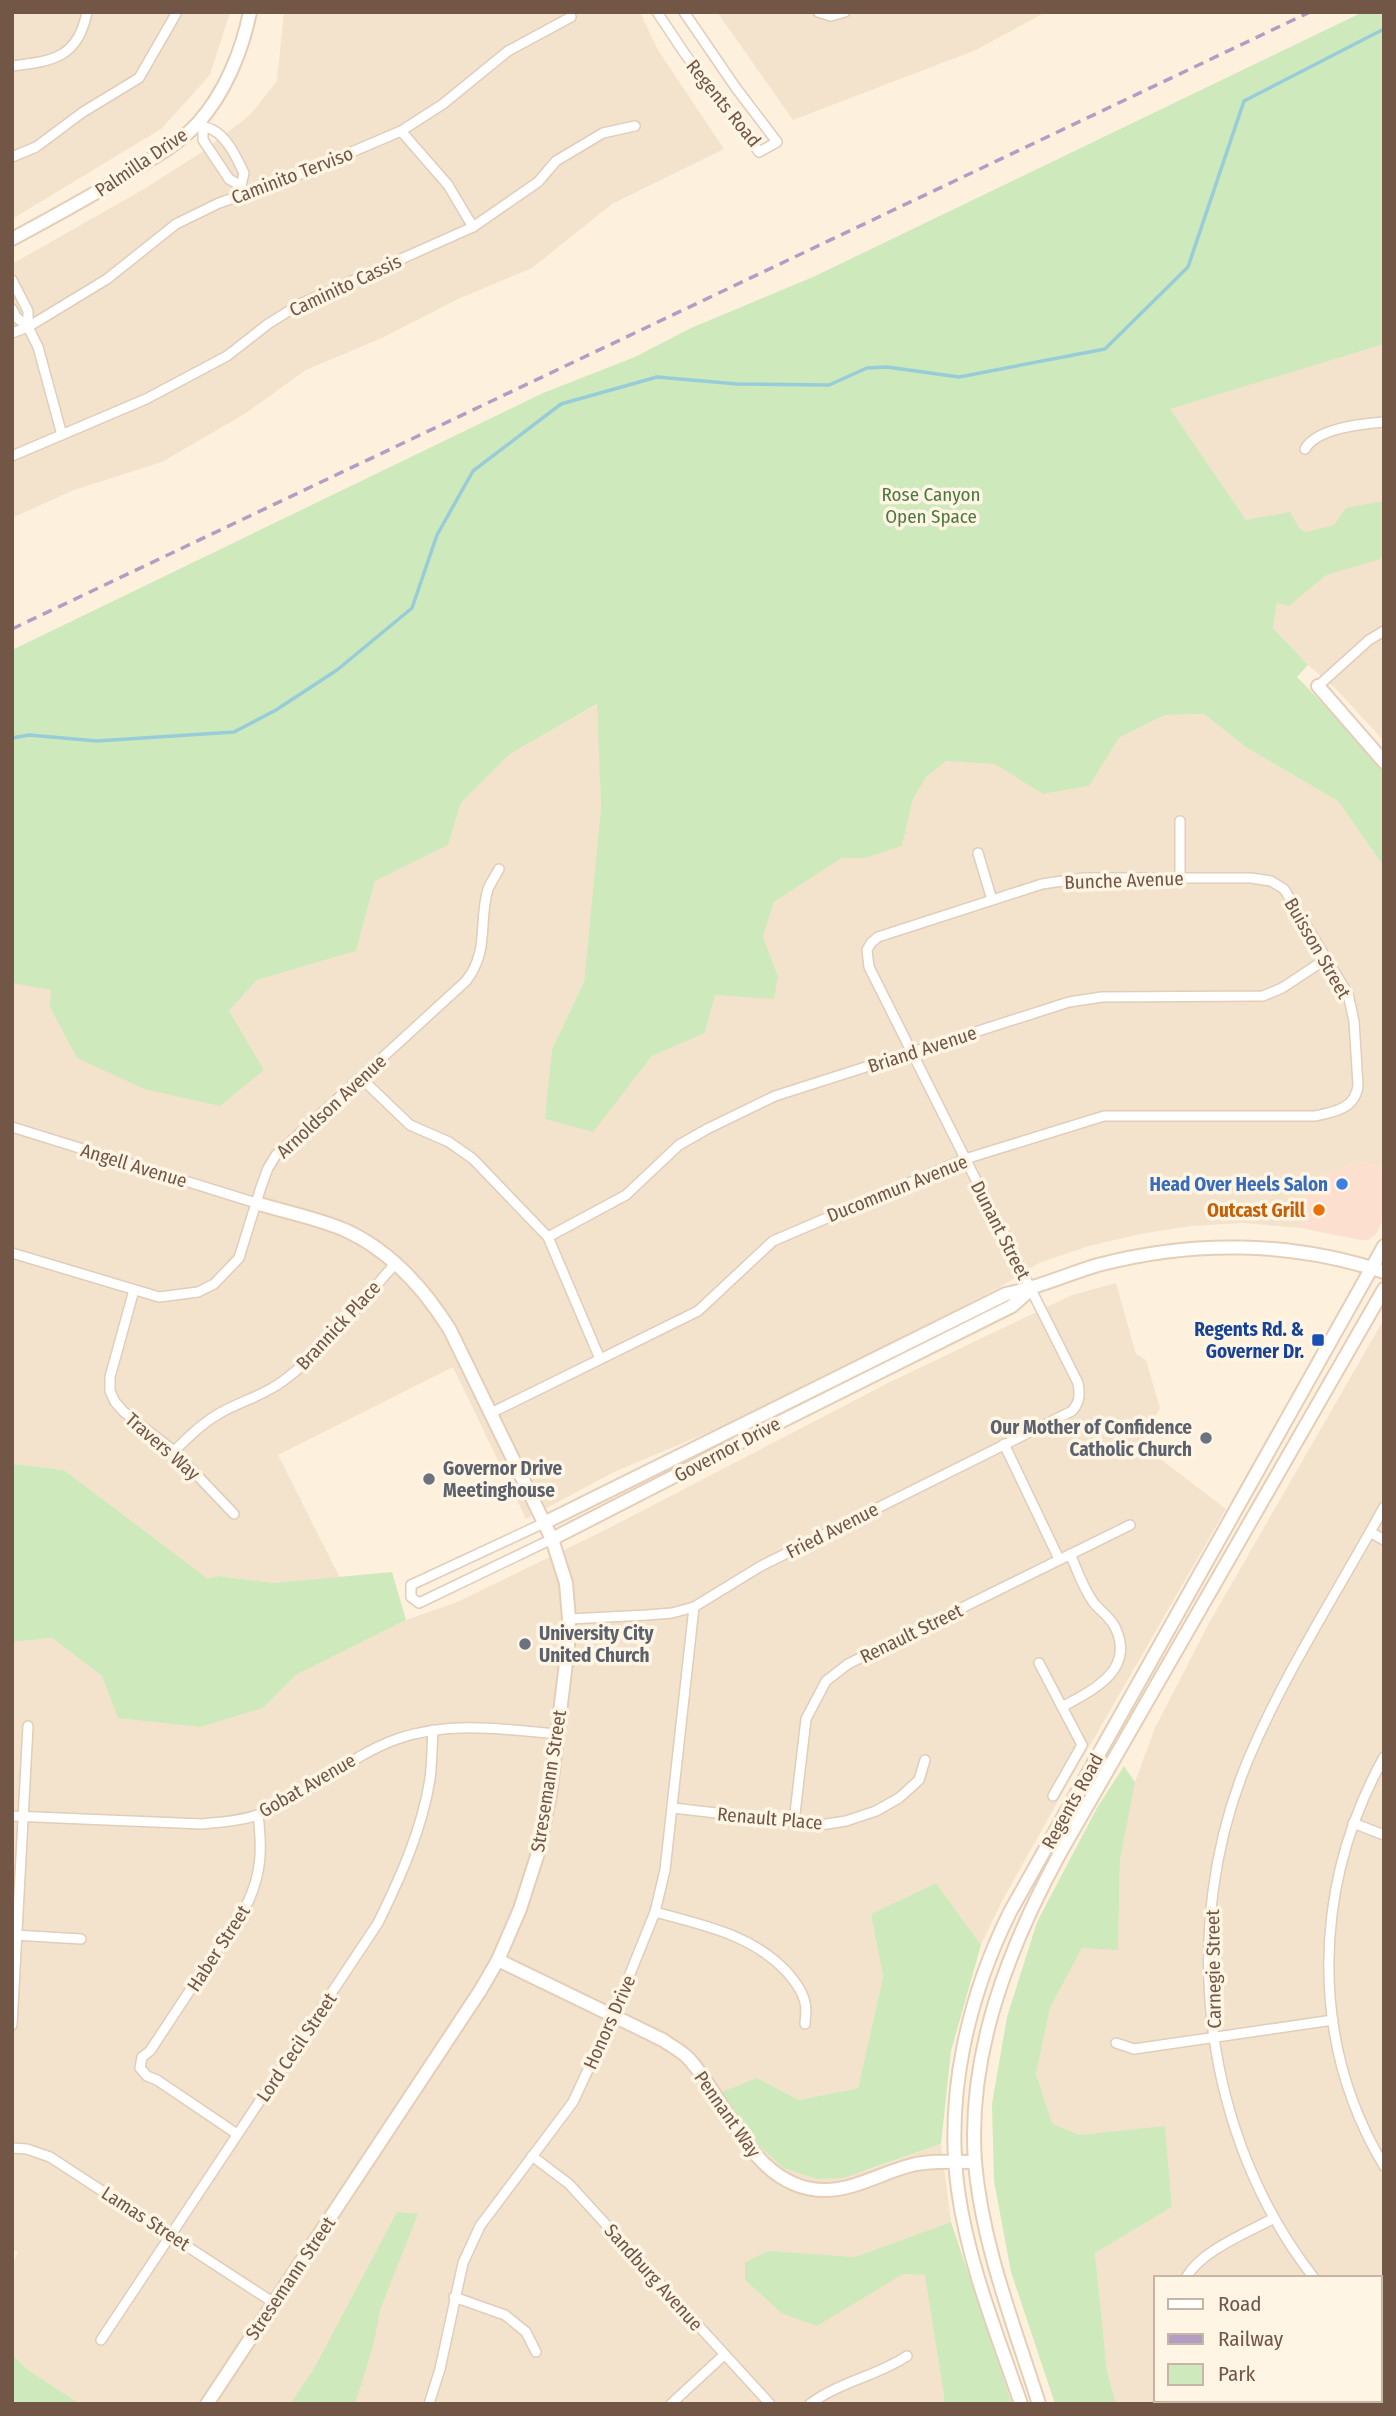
<svg xmlns="http://www.w3.org/2000/svg" width="1396" height="2416" font-family="'Fira Sans Condensed',sans-serif">
	<style>
		.residential { fill: #f4e3cc; fill-rule: evenodd }
		.commercial { fill: #fddfd0 }
		.green { fill: #cee9bc }
		.lines { fill: none; stroke-linecap: round; stroke-linejoin: round }
		.stream { stroke: #98ccd8; stroke-width: 3.5 }
		.street-casing { stroke: #e0cdba; stroke-width: 12 }
		.secondary-casing { stroke: #e5ceb8; stroke-width: 16 }
		.street { stroke: #fff; stroke-width: 9 }
		.secondary { stroke: #fff; stroke-width: 12 }
		.rail { stroke: #b39dc4; stroke-width: 3.5; stroke-dasharray: 10 7; stroke-linecap: butt }
		.shop-dot { fill: #3f7fe0; stroke: #fff5e4; stroke-width: 2.5 }
		.food-dot { fill: #e8710a; stroke: #fff5e4; stroke-width: 2.5 }
		.transit-dot { fill: #1a4fb4; stroke: #fff5e4; stroke-width: 2.5 }
		.worship-dot { fill: #6b7280; stroke: #fff5e4; stroke-width: 2.5 }
		.labels { text-anchor: middle; stroke-width: 7; stroke-linejoin: round; paint-order: stroke }
		.street-label { font-size: 19px; fill: #725646; stroke: #fff5e4 }
		.park-label { font-size: 19px; fill: #4e783e; stroke: #fff5e4 }
		.shop-label { font-size: 19px; font-weight: bold; fill: #366cbe; stroke: #fff5e4; text-anchor: end }
		.food-label { font-size: 19px; font-weight: bold; fill: #c56008; stroke: #fff5e4; text-anchor: end }
		.transit-label { font-size: 19px; font-weight: bold; fill: #164399; stroke: #fff5e4; text-anchor: end }
		.worship-label { font-size: 19px; font-weight: bold; fill: #5b616d; stroke: #fff5e4; text-anchor: start }
	</style>
	<rect width="100%" height="100%" fill="#fdf1dd"/>
	<g class="residential">
		<polygon points="12,12 230,12 210,75 161,129 12,219"/>
		<polygon points="284,12 640,12 658,50 724,149 612,204 532,268 458,299 382,338 306,370 246,413 162,462 74,490 12,518 12,264 144,189 202,152 250,115 277,81"/>
		<polygon points="717,12 1046,12 976,50 793,120"/>
		<polygon points="1384,344 1384,741 1335,688 1308,665 1273,628 1282,573 1169,408"/>
		<polygon points="598,704 601,807 584,982 552,1049 546,1119 593,1131 652,1056 705,1033 715,995 778,976 763,937 774,902 842,858 865,858 902,846 913,799 926,777 946,761 995,763 1043,794 1088,786 1119,738 1165,715 1204,714 1247,748 1338,801 1384,867 1384,1169 1363,1161 1306,1181 1300,1228 1242,1223 1191,1226 1140,1234 1089,1246 1039,1263 1000,1287 776,1404 614,1472 526,1519 453,1367 278,1455 340,1578 274,1583 218,1576 208,1580 64,1470 12,1464 12,983 229,1011 257,980 356,951 375,881 448,845 461,803 510,754"/>
		<polygon points="1116,1283 1136,1354 1146,1360 1160,1408 1141,1444 1226,1509 1058,1801 1001,1903 981,1945 936,1883 871,1914 883,1977 858,2088 799,2100 757,2078 753,2140 783,2168 816,2179 868,2170 941,2144 951,2222 855,2257 769,2252 745,2262 745,2280 781,2313 867,2295 903,2274 926,2275 944,2396 944,2404 80,2404 28,2370 12,2354 12,2265 18,2252 12,2249 12,1642 52,1638 102,1676 263,1708 296,1675 406,1620 457,1602 609,1528 886,1384 1072,1295"/>
		<path d="M1384 1319V2404H1116L1107 2371 1095 2253 1172 2207 1165 2127 1079 2135 1052 2123 1036 2074 1050 2008 1082 1948 1118 1949 1120 1860 1133 1787 1155 1728 1209 1623ZM1156 2278H1380V2400H1156Z"/>
	</g>
	<polygon class="commercial" points="1363,1161 1384,1169 1384,1218 1376,1234 1369,1240 1360,1240 1300,1228 1306,1181"/>
	<g class="green">
		<polygon points="1363,12 1384,12 1384,344 1170,409 1246,520 1290,512 1299,528 1306,532 1334,525 1346,508 1384,501 1384,558 1326,575 1289,606 1277,603 1273,628 1308,665 1297,677 1362,744 1384,773 1384,867 1338,801 1247,748 1204,714 1165,715 1119,738 1089,786 1043,794 995,764 946,761 926,777 913,799 902,846 865,858 842,858 774,902 763,937 778,976 774,999 715,995 705,1033 652,1056 593,1132 545,1119 552,1049 584,982 601,807 597,704 510,754 461,803 448,845 375,881 356,951 257,980 229,1011 264,1070 220,1106 144,1089 77,1058 50,1007 51,990 12,983 12,650 543,393 635,357 691,328 813,277"/>
		<polygon points="12,1464 64,1470 208,1579 218,1576 274,1583 392,1572 406,1620 296,1675 263,1708 200,1727 118,1718 102,1676 52,1638 12,1642"/>
		<polygon points="1124,1766 1135,1782 1120,1860 1118,1950 1082,1948 1050,2008 1036,2074 1052,2123 1079,2135 1165,2126 1172,2207 1095,2253 1107,2371 1116,2404 1055,2404 1011,2272 994,2181 992,2104 1007,2017 1037,1922 1097,1808"/>
		<polygon points="936,1883 981,1945 951,2051 941,2144 843,2178 816,2179 783,2168 753,2140 722,2092 757,2078 799,2100 858,2088 883,1977 871,1914"/>
		<polygon points="397,2212 418,2214 380,2310 374,2343 355,2404 290,2404 315,2367"/>
		<polygon points="951,2222 1012,2404 944,2404 944,2396 925,2275 903,2274 817,2326 781,2313 745,2280 745,2262 769,2251 855,2257"/>
		<polygon points="12,2354 28,2370 80,2404 12,2404"/>
	</g>
	<g class="lines">
		<polyline class="stream" points="12,738 29,735 97,741 234,732 276,710 337,670 412,608 437,535 473,471 561,404 657,377 737,384 829,385 867,368 887,367 959,377 1105,349 1188,267 1244,101 1384,29"/>
		<g class="street-casing">
			<g id="street">
				<polyline points="657,12 685,54 759,152 777,142 736,88 684,12"/>
				<polyline points="818,12 831,16 845,12"/>
				<path d="M12 66C53 61 78 58 87 12"/>
				<path d="M198 123C203 128 208 127 213 130 228 138 237 159 244 173L241 186 243 194"/>
				<polyline points="203,127 203,140 229,179 241,186"/>
				<polyline points="401,131 448,185 473,227"/>
				<polyline points="12,157 36,147 83,112 139,78 177,12"/>
				<polyline points="12,280 28,311 28,327"/>
				<polyline points="12,309 16,317 28,327 38,347 62,435"/>
				<polyline points="12,333 28,327 107,279 176,224 219,203 286,180 401,131 443,104 508,51 571,17"/>
				<path d="M1305 449C1317 428 1361 424 1384 422"/>
				<polyline points="12,456 146,399 227,356 268,324 300,304 473,227 538,182 556,161 603,133 635,126"/>
				<polyline points="1318,686 1369,640 1384,631"/>
				<polyline points="1180,821 1180,877"/>
				<polyline points="978,853 992,900"/>
				<polyline points="361,1078 410,1125 449,1142 473,1159 548,1237 600,1359"/>
				<polyline points="12,1127 256,1203"/>
				<polyline points="548,1237 626,1195 679,1145 707,1129 775,1096 1069,1002 1102,997 1263,996 1282,988 1326,959"/>
				<path d="M12 1253 159 1297 198 1292 214 1284 239 1258 261 1187 268 1168 276 1155 466 981C490 950 478 922 488 889 491 882 496 875 499 869"/>
				<polyline points="134,1290 110,1377 110,1391 115,1402 124,1412 174,1451 234,1514"/>
				<path d="M491 1413 698 1311 773 1241 965 1159 1104 1116H1315C1335 1112 1356 1108 1358 1085L1354 1021 1348 994 1284 889 1271 881 1251 878H1083L1042 884 878 937 871 943 867 950 869 967 1078 1383C1080 1395 1080 1402 1072 1411L761 1566 694 1607 672 1613 647 1615 569 1619"/>
				<polyline points="1004,1444 1059,1559"/>
				<path d="M174 1451C189 1437 202 1423 220 1413 241 1401 263 1396 283 1381 326 1349 359 1304 395 1264"/>
				<polyline points="544,1523 411,1585 411,1597 419,1603 552,1539"/>
				<polyline points="1370,1532 1384,1540"/>
				<polyline points="1039,1663 1082,1745 1053,1796"/>
				<path d="M1062 1707C1093 1690 1136 1670 1115 1627 1110 1617 1100 1611 1094 1603 1083 1589 1077 1569 1070 1554"/>
				<path d="M1384 1757C1313 1885 1308 2039 1384 2166"/>
				<polyline points="673,1808 820,1825 846,1821 876,1811 899,1798 919,1780 925,1760"/>
				<path d="M12 1816 202 1824C221 1822 242 1821 260 1814 309 1795 347 1757 397 1739 449 1721 503 1729 557 1734"/>
				<polyline points="794,1822 806,1719 826,1681 848,1664 1130,1525"/>
				<polyline points="1353,1823 1384,1835"/>
				<path d="M655 1912C702 1925 751 1934 786 1971 794 1980 803 1991 805 2003 807 2009 805 2018 805 2024"/>
				<polyline points="14,1935 81,1939"/>
				<polyline points="12,2025 28,1726"/>
				<polyline points="1116,2043 1134,2049 1333,2020"/>
				<path d="M237 2134 157 2080 147 2076 140 2068 142 2057 150 2051 248 1902C262 1872 262 1847 258 1815"/>
				<polyline points="12,2148 27,2149 50,2157 274,2303"/>
				<polyline points="532,2156 569,2184 770,2404"/>
				<path d="M1186 2278C1200 2251 1247 2233 1274 2218"/>
				<path d="M1314 2278C1202 2135 1178 1927 1248 1760 1285 1672 1338 1591 1384 1507"/>
				<polyline points="454,2297 505,2315 526,2332 536,2352"/>
				<path d="M101 2340 378 1923C400 1878 422 1830 430 1779 432 1763 432 1746 433 1730"/>
				<polyline points="1380,2351 1384,2354"/>
				<polyline points="1202,2400 1203,2404"/>
				<polyline points="429,2404 440,2369 463,2263 480,2226 573,2102 613,2016 655,1912 665,1870 694,1607"/>
				<polyline points="671,2404 724,2355"/>
				<path d="M810 2404C839 2382 877 2376 907 2356"/>
			</g>
		</g>
		<g class="secondary-casing">
			<g id="secondary">
				<path d="M12 239C53 217 94 195 133 170 155 157 181 142 198 123 225 93 242 51 250 12"/>
				<polyline points="1318,686 1384,762"/>
				<path d="M544 1523 1006 1294C1038 1288 1067 1274 1098 1265 1192 1240 1292 1241 1384 1272"/>
				<polyline points="552,1539 766,1429 1012,1306 1029,1291"/>
				<path d="M498 1960 663 2040C671 2046 682 2051 689 2059 729 2103 753 2190 825 2190 855 2190 883 2172 912 2165 932 2160 954 2162 975 2162"/>
				<path d="M207 2404 480 1991 498 1960 520 1909 538 1853 550 1795 568 1646 569 1619 566 1583 552 1539 450 1330C424 1288 391 1251 345 1230 317 1218 285 1212 256 1203"/>
				<path d="M1021 2404C997 2334 968 2263 958 2190 945 2095 968 1997 1010 1912L1384 1246"/>
				<path d="M1039 2404C1014 2325 982 2245 975 2162 967 2053 1009 1947 1060 1853L1384 1289"/>
			</g>
		</g>
		<use href="#street" class="street"/>
		<use href="#secondary" class="secondary"/>
		<polyline class="rail" points="12,629 1310,12"/>
	</g>
	<circle class="shop-dot" cx="1342" cy="1184" r="7"/>
	<circle class="food-dot" cx="1319" cy="1210" r="7"/>
	<rect class="transit-dot" x="1311" y="1333" width="14" height="14" rx="3.5"/>
	<g class="worship-dot">
		<circle cx="1206" cy="1438" r="7"/>
		<circle cx="429" cy="1479" r="7"/>
		<circle cx="525" cy="1644" r="7"/>
	</g>
	<g class="labels">
		<g class="street-label">
			<text transform="translate(724 103) rotate(51)" y="7">Regents Road</text>
			<text transform="translate(141 162) rotate(-34)" y="7">Palmilla Drive</text>
			<text transform="translate(292 175) rotate(-21)" y="7">Caminito Terviso</text>
			<text transform="translate(345 285) rotate(-25)" y="7">Caminito Cassis</text>
			<text transform="translate(1124 880) rotate(-2)" y="7">Bunche Avenue</text>
			<text transform="translate(1318 948) rotate(60)" y="7">Buisson Street</text>
			<text transform="translate(922 1049) rotate(-18)" y="7">Briand Avenue</text>
			<text transform="translate(331 1106) rotate(-43)" y="7">Arnoldson Avenue</text>
			<text transform="translate(134 1165) rotate(17)" y="7">Angell Avenue</text>
			<text transform="translate(897 1188) rotate(-22)" y="7">Ducommun Avenue</text>
			<text transform="translate(1001 1230) rotate(63)" y="7">Dunant Street</text>
			<text transform="translate(338 1325) rotate(-47)" y="7">Brannick Place</text>
			<text transform="translate(163 1446) rotate(41)" y="7">Travers Way</text>
			<text transform="translate(727 1449) rotate(-28)" y="7">Governor Drive</text>
			<text transform="translate(832 1530) rotate(-27)" y="7">Fried Avenue</text>
			<text transform="translate(911 1633) rotate(-26)" y="7">Renault Street</text>
			<text transform="translate(548 1781) rotate(-81)" y="7">Stresemann Street</text>
			<text transform="translate(307 1785) rotate(-30)" y="7">Gobat Avenue</text>
			<text transform="translate(1072 1801) rotate(-61)" y="7">Regents Road</text>
			<text transform="translate(770 1818) rotate(5)" y="7">Renault Place</text>
			<text transform="translate(218 1948) rotate(-57)" y="7">Haber Street</text>
			<text transform="translate(1213 1969) rotate(-91)" y="7">Carnegie Street</text>
			<text transform="translate(609 2022) rotate(-66)" y="7">Honors Drive</text>
			<text transform="translate(296 2047) rotate(-56)" y="7">Lord Cecil Street</text>
			<text transform="translate(728 2114) rotate(55)" y="7">Pennant Way</text>
			<text transform="translate(146 2218) rotate(33)" y="7">Lamas Street</text>
			<text transform="translate(654 2277) rotate(48)" y="7">Sandburg Avenue</text>
			<text transform="translate(290 2278) rotate(-56)" y="7">Stresemann Street</text>
		</g>
		<g class="park-label">
			<text x="931" y="501">Rose Canyon<tspan x="931" dy="22">Open Space</tspan></text>
		</g>
		<g class="shop-label">
			<text x="1328" y="1191">Head Over Heels Salon</text>
		</g>
		<g class="food-label">
			<text x="1305" y="1217">Outcast Grill</text>
		</g>
		<g class="transit-label">
			<text x="1304" y="1336">Regents Rd. &amp;<tspan x="1304" dy="22">Governer Dr.</tspan></text>
		</g>
		<g class="worship-label">
			<text x="1192" y="1434" text-anchor="end">Our Mother of Confidence<tspan x="1192" dy="22">Catholic Church</tspan></text>
			<text x="443" y="1475">Governor Drive<tspan x="443" dy="22">Meetinghouse</tspan></text>
			<text x="539" y="1640">University City<tspan x="539" dy="22">United Church</tspan></text>
		</g>
	</g>
	<rect width="1396" height="2416" fill="none" stroke="#725646" stroke-width="28"/>
	<rect x="1154" y="2276" width="228" height="126" fill="#fff5e4" stroke="#c7b5a5" stroke-width="2"/>
	<rect x="1168" y="2299" width="35" height="10" fill="#ffffff" stroke="#c7b5a5" stroke-width="2"/>
	<text x="1218" y="2311" font-size="21" fill="#725646">Road</text>
	<rect x="1168" y="2334" width="35" height="10" fill="#b39dc4" stroke="#c7b5a5" stroke-width="2"/>
	<text x="1218" y="2346" font-size="21" fill="#725646">Railway</text>
	<rect x="1168" y="2364" width="35" height="21" fill="#cee9bc" stroke="#c7b5a5" stroke-width="2"/>
	<text x="1218" y="2381" font-size="21" fill="#725646">Park</text>
</svg>
